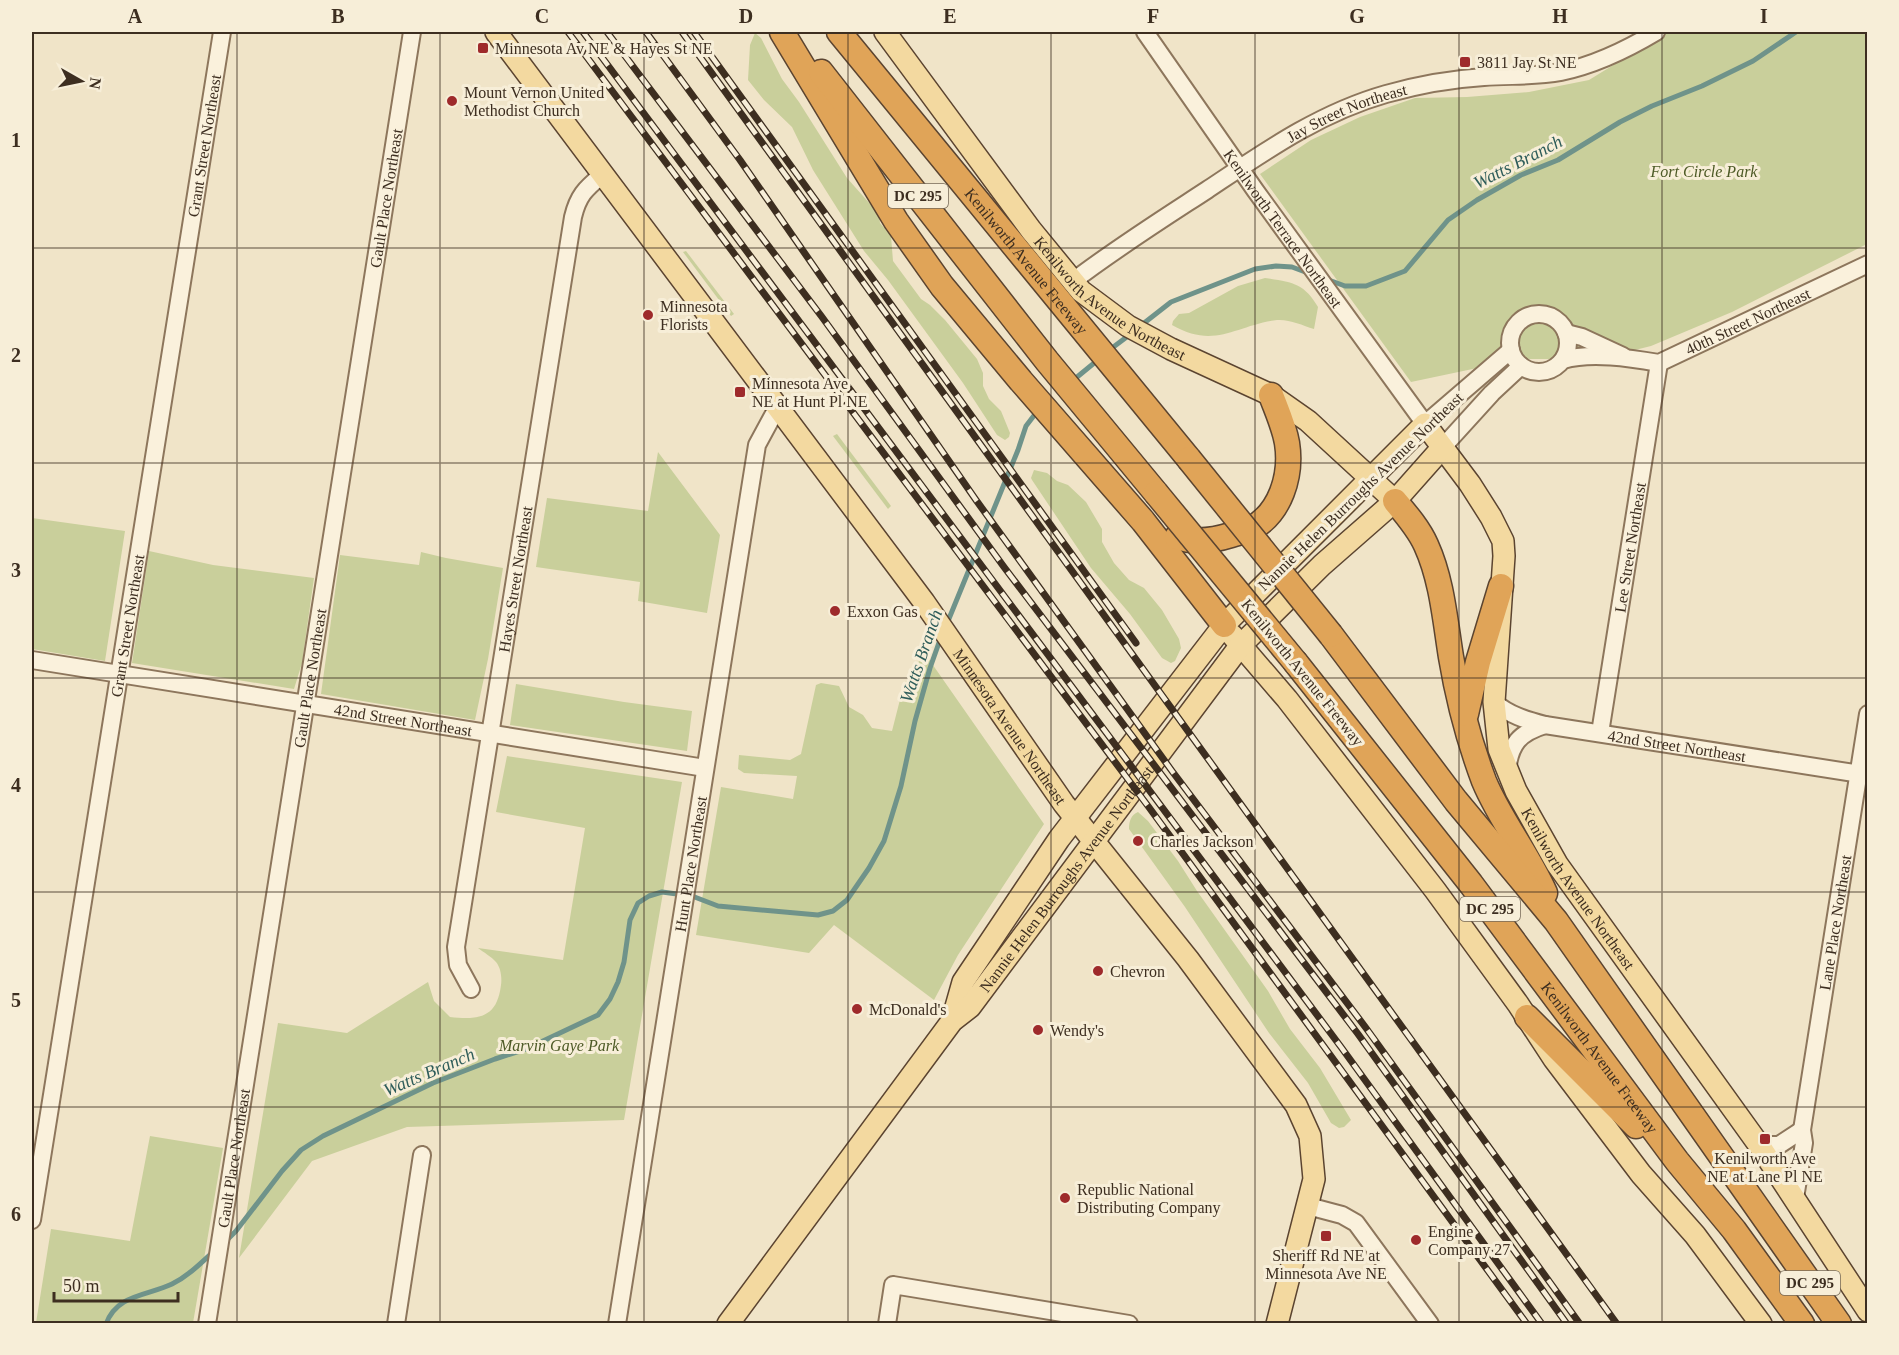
<svg xmlns="http://www.w3.org/2000/svg" width="1899" height="1355" font-family="'Times New Roman',serif">
	<style>
		.green { fill: #c9cf9b }
		.lines { fill: none; stroke-linecap: round; stroke-linejoin: round }
		.stream { stroke: #6f938a; stroke-width: 5 }
		.minor-casing { stroke: #8d765c; stroke-width: 20 }
		.major-casing { stroke: #5b4430; stroke-width: 24 }
		.highway-casing { stroke: #5b4430; stroke-width: 27 }
		.minor { stroke: #faf1dc; stroke-width: 16 }
		.major { stroke: #f3d9a0; stroke-width: 21 }
		.highway { stroke: #e0a458; stroke-width: 24 }
		.rail-casing { stroke: #3d2e20; stroke-width: 7 }
		.rail { stroke: #f7eed8; stroke-width: 4.5; stroke-dasharray: 14; stroke-linecap: butt }
		.highway-bridge-casing { stroke: #5b4430; stroke-width: 27; stroke-linecap: butt }
		.highway-bridge { stroke: #e0a458; stroke-width: 24 }
		.grid { fill: none; stroke: #3d2e20; stroke-width: 1.5; stroke-opacity: 0.55 }
		.poi-dot { fill: #9e2a2b; stroke: #f7eed8; stroke-width: 2 }
		.labels { text-anchor: middle; stroke-width: 6; stroke-linejoin: round; paint-order: stroke }
		.shield { fill: #f7eed8; stroke: #756857; stroke-width: 1.5 }
		.shield-label { font-size: 15px; font-weight: bold; fill: #3d2e20 }
		.poi-label { font-size: 16px; fill: #3d2e20; stroke: #f7eed8; text-anchor: start }
		.street-label { font-size: 16px; fill: #3d2e20; stroke: #f7eed8 }
		.park-label { font-size: 16px; font-style: italic; fill: #4d5a26; stroke: #f7eed8 }
		.water-label { font-size: 18px; font-style: italic; fill: #2f5d5a; stroke: #f7eed8 }
		.neatline { fill: none; stroke: #3d2e20; stroke-width: 2 }
		.grid-label { font-size: 20px; text-anchor: middle; font-weight: bold; fill: #3d2e20 }
	</style>
	<rect width="100%" height="100%" fill="#f0e4c8"/>
	<g class="green">
		<polygon points="1667,32 1867,32 1867,244 1732,312 1651,346 1599,359 1520,359 1411,382 1260,174 1311,140 1360,117 1415,98 1467,97 1529,92 1589,80"/>
		<polygon points="755,33 761,38 782,79 799,102 847,178 879,214 880,223 891,236 893,261 921,299 930,305 945,320 977,359 983,373 983,386 989,399 1001,411 1010,433 1009,437 1005,440 997,435 963,383 888,280 864,251 813,170 792,127 764,100 748,80 750,45"/>
		<polygon points="686,251 734,314 731,316 683,252"/>
		<path d="M1265 278C1292 282 1304 283 1318 307L1314 329C1302 325 1289 319 1277 320 1236 325 1215 350 1172 325L1173 321 1179 314 1189 313 1238 286Z"/>
		<polygon points="837,434 891,506 888,509 833,436"/>
		<polygon points="658,452 720,535 707,613 638,601 640,582 536,567 547,498 648,511"/>
		<polygon points="1034,470 1047,473 1057,481 1068,485 1086,502 1102,529 1102,542 1114,563 1129,580 1144,588 1162,610 1179,639 1181,648 1175,661 1171,663 1162,658 1130,614 1091,568 1032,480 1031,478"/>
		<polygon points="32,518 125,531 105,661 32,649"/>
		<polygon points="149,551 213,565 314,578 302,663 294,689 132,663"/>
		<polygon points="421,552 446,558 503,568 488,659 475,720 321,694 340,555 419,565"/>
		<polygon points="921,648 1044,824 958,955 934,1000 834,925 809,953 696,935 721,787 793,799 797,776 744,773 738,769 739,755 790,760 801,754 816,685 821,683 839,686 849,707 863,715 872,728 892,731 904,684 906,681 915,684"/>
		<polygon points="516,684 624,702 692,711 687,751 510,725"/>
		<path d="M507 756 682 782 624 1120 407 1127 312 1161 239 1258 278 1023 347 1033 428 982 434 1001 450 1017C479 1020 497 1018 501 985 502 978 501 968 496 962 492 957 483 952 478 948L563 960 585 828 496 812Z"/>
		<path d="M1138 812 1148 821 1178 861 1197 891 1268 991 1290 1029 1320 1068 1351 1120 1344 1127 1339 1128 1331 1123 1308 1083 1269 1033 1185 907 1129 829C1129 821 1131 815 1138 812Z"/>
		<polygon points="150,1136 223,1148 193,1323 36,1323 51,1229 130,1241"/>
	</g>
	<g class="lines">
		<g class="stream">
			<polyline points="1326,279 1345,286 1366,286 1405,271 1448,220 1477,200 1521,175 1558,160 1620,122 1652,106 1702,86 1753,61 1796,32"/>
			<polyline points="1139,327 1171,302 1255,269 1276,266 1292,267 1308,273"/>
			<polyline points="1108,351 1132,333"/>
			<polyline points="1071,382 1099,359"/>
			<polyline points="946,626 1018,450 1026,426 1039,409"/>
			<polyline points="225,1242 236,1231 282,1171 301,1150 323,1136 433,1083 495,1059 526,1049 598,1015 610,999 618,982 624,962 630,920 638,903 649,896 662,892 692,896 718,906 818,915 833,911 847,900 869,868 884,841 901,786 915,721 930,668 941,637"/>
			<path d="M106 1324C117 1294 147 1296 172 1284 188 1276 200 1264 213 1252"/>
		</g>
		<g class="minor-casing">
			<g id="minor">
				<path id="s1" d="M1145 32 1255 190 1425 424 1511 350"/>
				<path id="s2" d="M1072 282C1115 249 1161 220 1207 190 1264 152 1319 113 1386 94 1418 85 1451 79 1484 77 1510 75 1535 77 1561 72 1595 65 1626 50 1656 32"/>
				<circle cx="1539" cy="343" r="29"/>
				<polyline points="1566,333 1582,337 1623,356"/>
				<path id="s3" d="M1563 360C1591 352 1630 358 1659 363L1868 264"/>
				<polyline points="1442,448 1492,393 1521,366"/>
				<path id="s4" d="M32 660 705 768"/>
				<path id="s5" d="M1494 702C1509 715 1526 720 1545 725L1867 775"/>
				<path id="s6" d="M1600 733 1659 363"/>
				<path d="M1507 771C1510 744 1519 733 1545 725"/>
				<path id="s7" d="M471 989 458 965 456 947 573 217C578 196 585 189 602 175"/>
				<polyline points="1759,1145 1779,1145 1802,1130"/>
				<path id="s8" d="M1795 1198 1804 1143 1802 1130 1868 714"/>
				<polyline points="1308,1206 1342,1215 1356,1223 1430,1324"/>
				<path id="s9" d="M32 1220 222 32"/>
				<path id="s10" d="M207 1324 412 32"/>
				<polyline points="396,1324 422,1155"/>
				<path id="s11" d="M617 1324 757 445 777 408"/>
				<polyline points="887,1324 893,1285 1129,1324"/>
			</g>
		</g>
		<g class="major-casing">
			<g id="major">
				<path id="s12" d="M496 32 924 602 1064 804 1188 959 1296 1105 1310 1136 1314 1179 1277 1324"/>
				<path id="s13" d="M885 32 1031 230 1081 291 1128 326 1171 349 1271 395 1308 421 1395 501"/>
				<polyline points="1232,635 1287,699 1435,890 1518,1004 1554,1059 1641,1174 1695,1235 1761,1324"/>
				<path id="s14" d="M952 1021 963 982 1059 839 1224 625 1425 424 1470 484 1491 517 1503 541 1504 556 1494 702 1499 749 1516 791 1557 864 1759 1145 1868 1311"/>
				<path id="s15" d="M728 1324 952 1021 970 1007 1240 646 1322 565 1395 501 1442 448"/>
			</g>
		</g>
		<g class="highway-casing">
			<g id="highway">
				<polyline points="782,32 896,221 942,286 1021,381 1143,521 1224,625"/>
				<path id="s16" d="M839 32 1189 459"/>
				<polyline points="821,72 1047,361 1156,493"/>
				<path d="M1395 501C1406 514 1419 529 1426 545 1442 580 1445 620 1451 657 1458 699 1469 741 1484 781 1500 820 1528 854 1545 893"/>
				<path d="M1177 537C1194 543 1215 540 1231 535 1237 533 1244 532 1249 530 1281 514 1292 475 1287 443 1284 426 1277 411 1271 395"/>
				<polyline points="1331,635 1456,801 1556,921 1839,1324"/>
				<path id="s17" d="M1296 663 1471 884 1677 1161 1734 1230 1802 1324"/>
				<polyline points="1466,714 1478,662 1501,586"/>
				<polyline points="1527,1017 1636,1126"/>
			</g>
		</g>
		<use href="#minor" class="minor"/>
		<use href="#major" class="major"/>
		<use href="#highway" class="highway"/>
		<g class="rail-casing">
			<g id="rail">
				<polyline points="568,32 1148,806 1527,1324"/>
				<polyline points="583,32 1341,1047 1542,1324"/>
				<polyline points="607,32 822,317 1004,567 1358,1034 1567,1324"/>
				<polyline points="646,32 740,160 976,500 1172,771 1366,1028 1580,1324"/>
				<polyline points="682,32 1617,1324"/>
				<polyline points="694,32 1136,643"/>
			</g>
		</g>
		<use href="#rail" class="rail"/>
		<g class="highway-bridge-casing">
			<g id="highway-bridge">
				<polyline points="1189,459 1331,635"/>
				<polyline points="1156,493 1296,663"/>
			</g>
		</g>
		<use href="#highway-bridge" class="highway-bridge"/>
	</g>
	<path class="grid" d="M237 32V1324M440 32V1324M644 32V1324M848 32V1324M1051 32V1324M1255 32V1324M1459 32V1324M1662 32V1324M32 248H1868M32 463H1868M32 678H1868M32 892H1868M32 1107H1868"/>
	<g class="poi-dot">
		<rect x="477" y="42" width="12" height="12" rx="3"/>
		<rect x="1459" y="56" width="12" height="12" rx="3"/>
		<circle cx="452" cy="101" r="6"/>
		<circle cx="648" cy="315" r="6"/>
		<rect x="734" y="386" width="12" height="12" rx="3"/>
		<circle cx="835" cy="611" r="6"/>
		<circle cx="1138" cy="841" r="6"/>
		<circle cx="1098" cy="971" r="6"/>
		<circle cx="857" cy="1009" r="6"/>
		<circle cx="1038" cy="1030" r="6"/>
		<rect x="1759" y="1133" width="12" height="12" rx="3"/>
		<circle cx="1065" cy="1198" r="6"/>
		<rect x="1320" y="1230" width="12" height="12" rx="3"/>
		<circle cx="1416" cy="1240" r="6"/>
	</g>
	<g class="labels">
		<g class="shield">
			<rect x="888" y="184" width="60" height="24" rx="4.5"/>
			<rect x="1460" y="897" width="60" height="24" rx="4.5"/>
			<rect x="1780" y="1271" width="60" height="24" rx="4.5"/>
		</g>
		<g class="shield-label">
			<text x="918" y="201">DC 295</text>
			<text x="1490" y="914">DC 295</text>
			<text x="1810" y="1288">DC 295</text>
		</g>
		<g class="poi-label">
			<text x="495" y="54">Minnesota Av NE &amp; Hayes St NE</text>
			<text x="1477" y="68">3811 Jay St NE</text>
			<text x="464" y="98">Mount Vernon United<tspan x="464" dy="18">Methodist Church</tspan></text>
			<text x="660" y="312">Minnesota<tspan x="660" dy="18">Florists</tspan></text>
			<text x="752" y="389">Minnesota Ave<tspan x="752" dy="18">NE at Hunt Pl NE</tspan></text>
			<text x="847" y="617">Exxon Gas</text>
			<text x="1150" y="847">Charles Jackson</text>
			<text x="1110" y="977">Chevron</text>
			<text x="869" y="1015">McDonald's</text>
			<text x="1050" y="1036">Wendy's</text>
			<text x="1765" y="1164" text-anchor="middle">Kenilworth Ave<tspan x="1765" dy="18">NE at Lane Pl NE</tspan></text>
			<text x="1077" y="1195">Republic National<tspan x="1077" dy="18">Distributing Company</tspan></text>
			<text x="1428" y="1237">Engine<tspan x="1428" dy="18">Company 27</tspan></text>
			<text x="1326" y="1261" text-anchor="middle">Sheriff Rd NE at<tspan x="1326" dy="18">Minnesota Ave NE</tspan></text>
		</g>
		<g class="street-label">
			<text dy="6" stroke="none"><textPath href="#s2" startOffset="324">Jay Street Northeast</textPath></text>
			<text dy="6" stroke="none"><textPath href="#s9" startOffset="1088">Grant Street Northeast</textPath></text>
			<text dy="6" stroke="none"><textPath href="#s10" startOffset="1140">Gault Place Northeast</textPath></text>
			<text dy="6" stroke="none"><textPath href="#s1" startOffset="240">Kenilworth Terrace Northeast</textPath></text>
			<text dy="6" stroke="none"><textPath href="#s16" startOffset="296">Kenilworth Avenue Freeway</textPath></text>
			<text dy="6" stroke="none"><textPath href="#s13" startOffset="352">Kenilworth Avenue Northeast</textPath></text>
			<text dy="6" stroke="none"><textPath href="#s3" startOffset="195">40th Street Northeast</textPath></text>
			<text transform="translate(1360 491) rotate(-44)" y="6">Nannie Helen Burroughs Avenue Northeast</text>
			<text dy="6" stroke="none"><textPath href="#s6" startOffset="188">Lee Street Northeast</textPath></text>
			<text dy="6" stroke="none"><textPath href="#s7" startOffset="418">Hayes Street Northeast</textPath></text>
			<text dy="6" stroke="none"><textPath href="#s9" startOffset="602">Grant Street Northeast</textPath></text>
			<text transform="translate(1303 672) rotate(51)" y="6">Kenilworth Avenue Freeway</text>
			<text dy="6" stroke="none"><textPath href="#s10" startOffset="654">Gault Place Northeast</textPath></text>
			<text dy="6" stroke="none"><textPath href="#s4" startOffset="376">42nd Street Northeast</textPath></text>
			<text dy="6" stroke="none"><textPath href="#s12" startOffset="864">Minnesota Avenue Northeast</textPath></text>
			<text dy="6" stroke="none"><textPath href="#s5" startOffset="190">42nd Street Northeast</textPath></text>
			<text dy="6" stroke="none"><textPath href="#s11" startOffset="466">Hunt Place Northeast</textPath></text>
			<text dy="6" stroke="none"><textPath href="#s15" startOffset="560">Nannie Helen Burroughs Avenue Northeast</textPath></text>
			<text dy="6" stroke="none"><textPath href="#s14" startOffset="1278">Kenilworth Avenue Northeast</textPath></text>
			<text dy="6" stroke="none"><textPath href="#s8" startOffset="279">Lane Place Northeast</textPath></text>
			<text dy="6" stroke="none"><textPath href="#s17" startOffset="498">Kenilworth Avenue Freeway</textPath></text>
			<text dy="6" stroke="none"><textPath href="#s10" startOffset="168">Gault Place Northeast</textPath></text>
		</g>
		<g class="park-label">
			<text x="1704" y="177">Fort Circle Park</text>
			<text x="559" y="1051">Marvin Gaye Park</text>
		</g>
		<g class="water-label">
			<text transform="translate(1518 162) rotate(-27)" y="6">Watts Branch</text>
			<text transform="translate(921 656) rotate(-71)" y="6">Watts Branch</text>
			<text transform="translate(429 1072) rotate(-23)" y="6">Watts Branch</text>
		</g>
	</g>
	<rect width="1899" height="1355" fill="none" stroke="#f7eed8" stroke-width="66"/>
	<g transform="translate(81 81) rotate(99)" stroke="#f7eed8" stroke-width="4.5" paint-order="stroke">
	<path d="M0-4.5L10 22L0 15L-10 22Z" fill="#3d2e20"/>
	<text y="-9" font-size="16" font-weight="bold" text-anchor="middle" fill="#3d2e20">N</text>
	</g>
	<path d="M54 1292v9h124v-9" fill="none" stroke="#3d2e20" stroke-width="3"/>
	<text x="63" y="1292" font-size="18" fill="#3d2e20" stroke="#f7eed8" stroke-width="4.5" paint-order="stroke">50 m</text>
	<rect x="33" y="33" width="1833" height="1289" class="neatline"/>
	<g class="grid-label">
		<text x="135" y="23">A</text>
		<text x="338" y="23">B</text>
		<text x="542" y="23">C</text>
		<text x="746" y="23">D</text>
		<text x="950" y="23">E</text>
		<text x="1153" y="23">F</text>
		<text x="1357" y="23">G</text>
		<text x="1560" y="23">H</text>
		<text x="1764" y="23">I</text>
		<text x="16" y="147">1</text>
		<text x="16" y="362">2</text>
		<text x="16" y="577">3</text>
		<text x="16" y="792">4</text>
		<text x="16" y="1007">5</text>
		<text x="16" y="1221">6</text>
	</g>
</svg>
